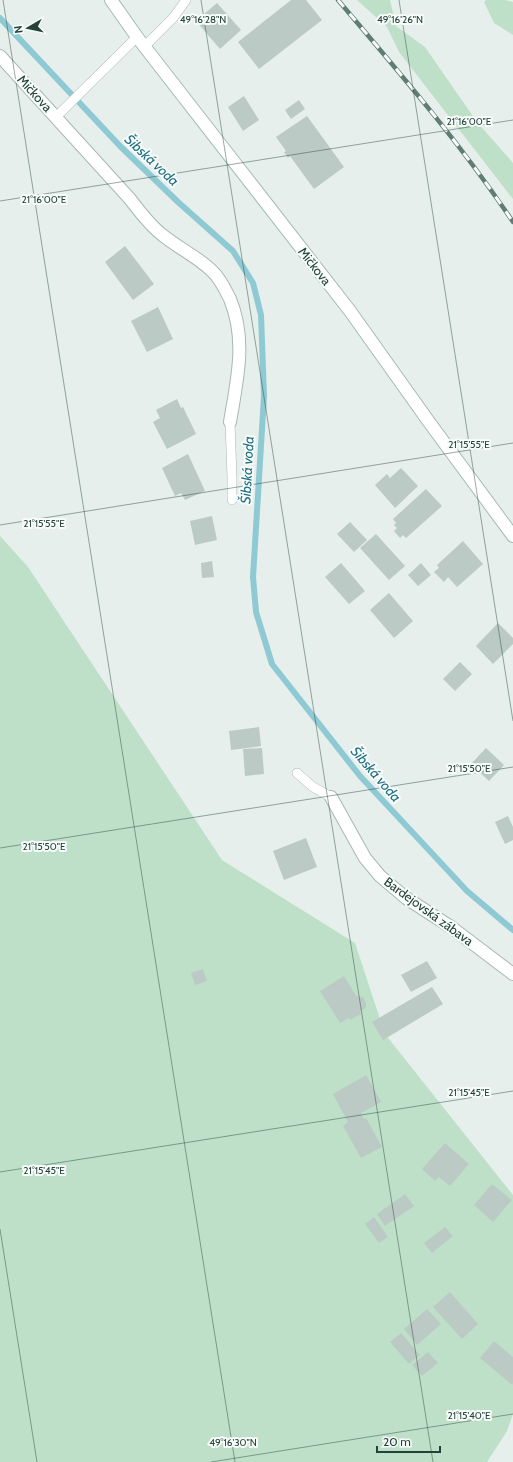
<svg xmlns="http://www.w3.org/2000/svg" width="513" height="1462" font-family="Cabin,sans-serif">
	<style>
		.green { fill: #bfe0c8 }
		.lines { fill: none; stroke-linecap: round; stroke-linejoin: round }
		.stream { stroke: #8ec9d4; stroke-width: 6 }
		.building { fill: #bbcac4 }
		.lane-casing { stroke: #a8b8b2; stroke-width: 10 }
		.street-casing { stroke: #a8b8b2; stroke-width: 14 }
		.secondary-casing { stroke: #a4bbb3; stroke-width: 14 }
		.lane { stroke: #fff; stroke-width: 9 }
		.street { stroke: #fff; stroke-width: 12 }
		.secondary { stroke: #fff; stroke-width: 12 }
		.rail-casing { stroke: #5f7d75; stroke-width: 4.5 }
		.rail { stroke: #f7fbf9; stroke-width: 3; stroke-dasharray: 9; stroke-linecap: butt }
		.ticks { fill: none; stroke: #24423a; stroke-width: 1; stroke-opacity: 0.45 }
		.labels { text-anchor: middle; stroke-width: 4; stroke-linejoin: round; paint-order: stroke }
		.street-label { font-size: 13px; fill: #24423a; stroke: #f7fbf9 }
		.water-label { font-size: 14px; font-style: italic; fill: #1c6f80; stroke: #f7fbf9 }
		.ticks-label { font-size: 10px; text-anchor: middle; fill: #24423a; stroke: #f7fbf9; stroke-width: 4; stroke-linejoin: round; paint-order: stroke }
	</style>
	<rect width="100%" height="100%" fill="#e6efeb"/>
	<g class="green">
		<polygon points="357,0 390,0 396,26 425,47 477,122 513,163 513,199 399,52 387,27"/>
		<polygon points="486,0 505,0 513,2 513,35 494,23 484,2"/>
		<polygon points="0,536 28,567 222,860 355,943 385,1034 513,1195 513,1414 507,1431 487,1462 0,1462"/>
	</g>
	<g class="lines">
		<polyline class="stream" points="0,18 120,146 178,202 233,251 253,283 261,315 264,396 253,577 256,612 272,664 360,776 467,891 513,930"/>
	</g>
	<g class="building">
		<polygon points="291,0 306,0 322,20 259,69 238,42"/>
		<polygon points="217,3 241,30 220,49 196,21"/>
		<polygon points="244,96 259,120 243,131 228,107"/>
		<polygon points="299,100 305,109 291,119 285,110"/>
		<polygon points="307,116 344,167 314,189 290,156 288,158 284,152 286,151 276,137"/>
		<polygon points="125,246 154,284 133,300 105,262"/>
		<polygon points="158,307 173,339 147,352 131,321"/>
		<polygon points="177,399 181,408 183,407 196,434 167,449 153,422 160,418 156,410"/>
		<polygon points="188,454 205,491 185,500 181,493 175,496 162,468"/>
		<polygon points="401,468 418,486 395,508 375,485 387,474 390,478"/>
		<polygon points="426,489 442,506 406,538 403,535 400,538 394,531 397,528 394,525 396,523 393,519"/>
		<polygon points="212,516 217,540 195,545 190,521"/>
		<polygon points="350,522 367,540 354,552 337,534"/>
		<polygon points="376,534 405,566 389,580 360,548"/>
		<polygon points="463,541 483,564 457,587 448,577 444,582 434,572 439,568 437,565"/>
		<polygon points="212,561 214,577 202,578 201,563"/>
		<polygon points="341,563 365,591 349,604 325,577"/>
		<polygon points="421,563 431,575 418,586 408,575"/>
		<polygon points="389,593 413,621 394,638 370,610"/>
		<polygon points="498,623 513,638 513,644 493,664 476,646"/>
		<polygon points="460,662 472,674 455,691 443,679"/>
		<polygon points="259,727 261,746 231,750 229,731"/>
		<polygon points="262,748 264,774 245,776 243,749"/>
		<polygon points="486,748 504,765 489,781 471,764"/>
		<polygon points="508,816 513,827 513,840 505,844 495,822"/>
		<polygon points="306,838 317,867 284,880 273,851"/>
		<polygon points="427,961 437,978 411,992 401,975"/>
		<polygon points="203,969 207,981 195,985 191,973"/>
		<polygon points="344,976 356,996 363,997 366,1003 366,1008 360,1011 361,1014 350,1020 349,1018 340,1023 320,991"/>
		<polygon points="432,987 443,1004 383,1040 372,1022"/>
		<polygon points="366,1075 381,1102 361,1113 364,1119 366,1118 382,1147 361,1158 343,1126 348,1122 333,1094"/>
		<polygon points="445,1143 469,1164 450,1186 439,1177 435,1181 422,1169"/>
		<polygon points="492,1184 512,1200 493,1222 474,1205"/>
		<polygon points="405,1194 414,1206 385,1226 377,1214"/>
		<polygon points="374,1217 388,1237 379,1243 365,1224"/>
		<polygon points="445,1227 453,1236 432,1253 424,1243"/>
		<polygon points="450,1292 478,1324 462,1339 433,1307"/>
		<polygon points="427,1309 441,1324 417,1345 404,1329"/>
		<polygon points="401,1333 420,1355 409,1364 390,1342"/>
		<polygon points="494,1341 513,1357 513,1383 512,1385 480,1358"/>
		<polygon points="428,1352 438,1363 422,1376 412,1365"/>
	</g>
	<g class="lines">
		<g class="lane-casing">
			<g id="lane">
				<polyline points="144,47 173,18 186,0"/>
				<polyline points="56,117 137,37"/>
				<polyline points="230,422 232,477 232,500"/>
				<polyline points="297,773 313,787 331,797"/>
			</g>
		</g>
		<g class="street-casing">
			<g id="street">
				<path d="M0 56 130 199C139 211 148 223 160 233 176 247 197 256 212 271 220 278 225 289 230 299 247 340 237 380 230 422"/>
				<polyline points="331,797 365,858 380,876 406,898 451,927 513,974"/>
			</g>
		</g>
		<g class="secondary-casing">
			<polyline id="secondary" points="111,0 137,37 350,311 429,422 513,536"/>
		</g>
		<use href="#lane" class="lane"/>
		<use href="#street" class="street"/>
		<use href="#secondary" class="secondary"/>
		<g class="rail-casing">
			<path id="rail" d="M338 0C399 72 461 144 513 222"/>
		</g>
		<use href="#rail" class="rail"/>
	</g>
	<path class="ticks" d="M3 0 235 1462M201 0 433 1462M399 0 513 721M0 201 513 120M0 525 513 443M0 848 513 767M0 1172 513 1091M0 1229 37 1462M211 1462 513 1414"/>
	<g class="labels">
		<g class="street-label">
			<text transform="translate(35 93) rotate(48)" y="5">Mičkova</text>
			<text transform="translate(315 266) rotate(52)" y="5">Mičkova</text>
			<text transform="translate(429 911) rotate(36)" y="5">Bardejovská zábava</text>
		</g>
		<g class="water-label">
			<text transform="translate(152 160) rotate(43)" y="5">Šibská voda</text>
			<text transform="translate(247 470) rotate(-87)" y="5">Šibská voda</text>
			<text transform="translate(376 774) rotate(49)" y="5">Šibská voda</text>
		</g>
	</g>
	<g class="ticks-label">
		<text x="203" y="23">49°16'28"N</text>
		<text x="400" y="23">49°16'26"N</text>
		<text x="469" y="125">21°16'00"E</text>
		<text x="44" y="203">21°16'00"E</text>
		<text x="469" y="448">21°15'55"E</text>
		<text x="44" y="527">21°15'55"E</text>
		<text x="469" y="772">21°15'50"E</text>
		<text x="44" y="850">21°15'50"E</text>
		<text x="469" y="1096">21°15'45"E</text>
		<text x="44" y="1174">21°15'45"E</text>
		<text x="469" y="1419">21°15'40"E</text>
		<text x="233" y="1446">49°16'30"N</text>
	</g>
	<g transform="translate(28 28) rotate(261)" stroke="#f7fbf9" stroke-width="3" paint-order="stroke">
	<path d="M0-3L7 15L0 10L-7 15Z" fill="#24423a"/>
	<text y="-6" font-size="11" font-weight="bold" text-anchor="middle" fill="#24423a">N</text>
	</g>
	<path d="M377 1446v6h63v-6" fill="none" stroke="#24423a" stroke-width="2"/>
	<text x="383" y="1446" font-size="12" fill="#24423a" stroke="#f7fbf9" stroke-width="3" paint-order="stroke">20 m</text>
</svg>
